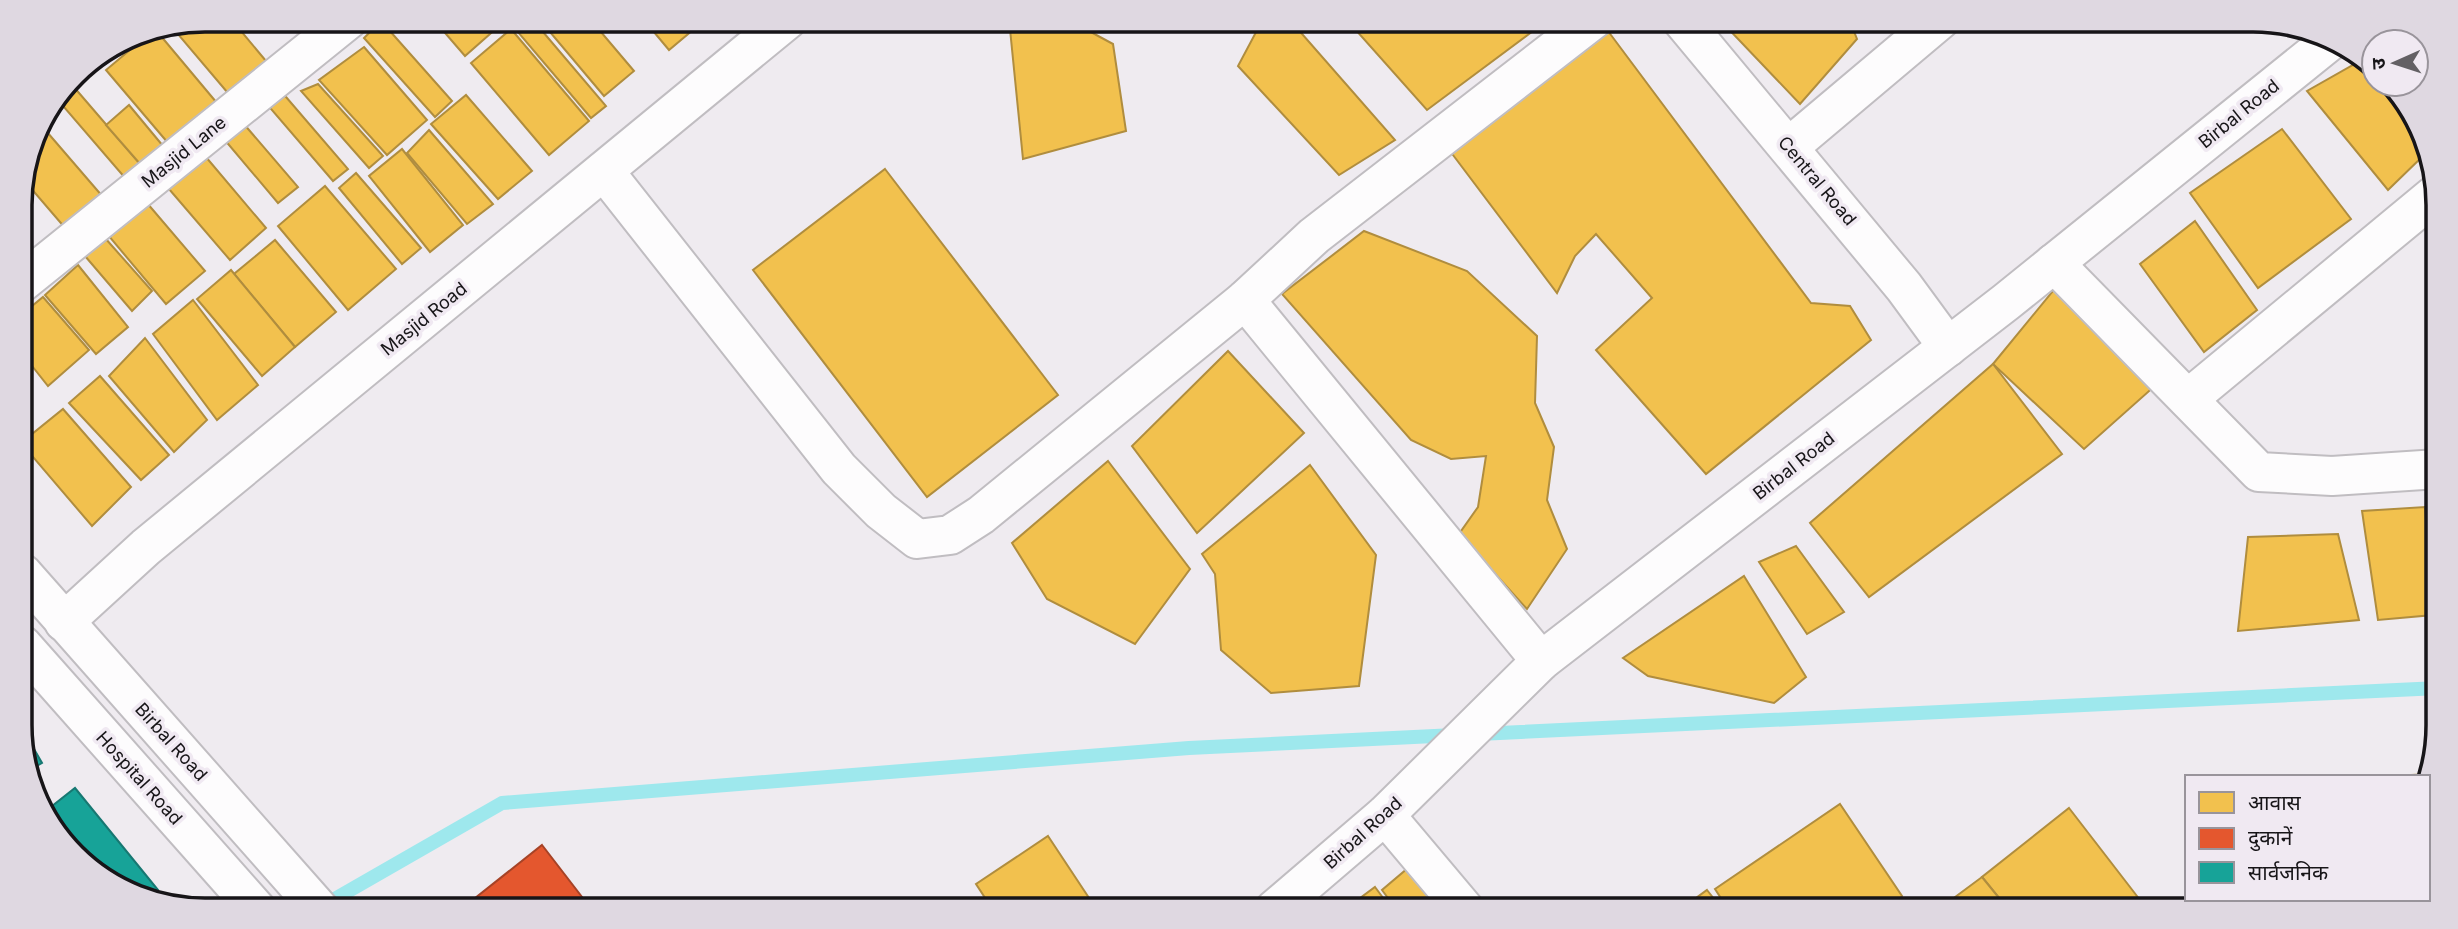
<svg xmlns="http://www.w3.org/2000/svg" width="2458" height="929" font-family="Inter,'Noto Sans Devanagari',sans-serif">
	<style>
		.homes { fill: #f2c14e; stroke: #b08d3e; stroke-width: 2 }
		.shops { fill: #e4572e; stroke: #a64327; stroke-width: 2 }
		.public { fill: #17a398; stroke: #177872; stroke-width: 2 }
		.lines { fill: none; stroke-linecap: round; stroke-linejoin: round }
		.stream { stroke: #9ee8ed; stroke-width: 14 }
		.minor-casing { stroke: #c0bdc1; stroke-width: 42 }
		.minor { stroke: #fdfcfd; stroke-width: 38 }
		.labels { text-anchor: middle; stroke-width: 7; stroke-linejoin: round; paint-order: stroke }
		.street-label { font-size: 18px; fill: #171518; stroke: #f0e9f2 }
		.rim { fill: none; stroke: #171518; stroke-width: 3.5 }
	</style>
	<rect width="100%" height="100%" fill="#efebf0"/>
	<g class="homes">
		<polygon points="205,19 231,19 271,67 233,99 171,26"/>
		<polygon points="433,19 507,19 465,56"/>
		<polygon points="532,19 606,106 591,118 517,31"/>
		<polygon points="539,19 590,19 634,71 604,96"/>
		<polygon points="643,19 706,19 669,50"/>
		<polygon points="1009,19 1075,19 1076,24 1113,44 1126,131 1023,159"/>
		<polygon points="1263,19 1289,19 1395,140 1339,175 1238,66"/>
		<polygon points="1346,19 1549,19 1427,110"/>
		<polygon points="1719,19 1849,19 1857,39 1800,104"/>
		<polygon points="381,21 452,101 435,117 364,38"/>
		<polygon points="1605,27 1811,303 1850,306 1871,340 1706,474 1596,350 1652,298 1596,234 1575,256 1557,293 1447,147"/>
		<polygon points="155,29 222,109 174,150 106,70"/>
		<polygon points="511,29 589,121 549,155 471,63"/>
		<polygon points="364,47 427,120 387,155 319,80"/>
		<polygon points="2360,61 2374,70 2374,84 2392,84 2425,154 2388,190 2307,91"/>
		<polygon points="318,84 383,156 369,168 301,91"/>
		<polygon points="73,86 141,165 126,179 57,99"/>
		<polygon points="280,90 348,169 333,181 265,102"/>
		<polygon points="466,95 532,171 498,199 431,124"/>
		<polygon points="129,105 163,146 141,165 106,125"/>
		<polygon points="243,123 298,187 278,203 224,139"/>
		<polygon points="41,125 103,197 66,229 23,179 37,128"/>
		<polygon points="2282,129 2351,219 2258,288 2190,193"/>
		<polygon points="429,130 493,204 467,224 407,153"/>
		<polygon points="402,149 463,225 430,252 369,176"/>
		<polygon points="200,150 266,228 230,260 163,182"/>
		<polygon points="885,169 1058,395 927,497 753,270"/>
		<polygon points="356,173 421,248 402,264 339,188"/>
		<polygon points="325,186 396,269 348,310 278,226"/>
		<polygon points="147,203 205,271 166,304 108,235"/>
		<polygon points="2195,221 2257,310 2204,352 2140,264"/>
		<polygon points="1364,231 1467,271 1537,336 1535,403 1554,447 1547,500 1567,549 1527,609 1459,534 1478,507 1486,456 1451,459 1411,440 1282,294"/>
		<polygon points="105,238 152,291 132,311 85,256"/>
		<polygon points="275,240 336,312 295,347 234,274"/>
		<polygon points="78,265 128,327 96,354 45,295"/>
		<polygon points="231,270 295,347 262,376 197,299"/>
		<polygon points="2066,275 2157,384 2084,449 1993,364"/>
		<polygon points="43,297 89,350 48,386 21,352 20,316"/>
		<polygon points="193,300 258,385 217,420 153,334"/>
		<polygon points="145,338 207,420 174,452 109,376"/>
		<polygon points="1228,351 1304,433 1197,533 1132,446"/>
		<polygon points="1993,364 2062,454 1869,597 1810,523"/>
		<polygon points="100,376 169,455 141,480 69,403"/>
		<polygon points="63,409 131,487 92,526 21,443"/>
		<polygon points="1108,461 1190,569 1135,644 1047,599 1012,543"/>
		<polygon points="1310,465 1376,555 1359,686 1271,693 1221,650 1215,574 1202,554"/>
		<polygon points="2425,507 2438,507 2438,615 2433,615"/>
		<polygon points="2425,507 2433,615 2378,620 2362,511"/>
		<polygon points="2338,534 2359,620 2238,631 2248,537"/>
		<polygon points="1796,546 1844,612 1807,634 1759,562"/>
		<polygon points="1744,576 1806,677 1774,703 1648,676 1623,658"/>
		<polygon points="2431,774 2428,785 2428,777 2368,777"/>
		<polygon points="1840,804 1902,896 1892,909 1728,909 1715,889"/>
		<polygon points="2069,808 2140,900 2129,909 2008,909 1982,877"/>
		<polygon points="1048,836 1097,910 993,910 976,884"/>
		<polygon points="1421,857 1461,910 1397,910 1382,890"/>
		<polygon points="1982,877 2008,909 1939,909"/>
		<polygon points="1375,887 1392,910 1344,910"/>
		<polygon points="1707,890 1722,909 1681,909"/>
	</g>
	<polygon class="shops" points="542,845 592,910 460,910"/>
	<g class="public">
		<polygon points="23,730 42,763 28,771 23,760"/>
		<polygon points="75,788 158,890 143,898 65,846 47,810"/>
	</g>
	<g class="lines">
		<g class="stream">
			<polyline points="1479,734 2439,688"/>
			<polyline points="319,908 502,803 1189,748 1455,735"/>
		</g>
		<g class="minor-casing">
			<g id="minor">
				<polyline points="1681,19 1904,287 1948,347"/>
				<polyline points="1789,147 1941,19"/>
				<polyline points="604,171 839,469 881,511 917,539 950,535 981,515 1245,300 1314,236 1594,19"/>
				<polyline points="2054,263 2259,472 2332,476 2438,469"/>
				<polyline points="20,284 349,19"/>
				<polyline points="1245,300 1541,661"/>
				<polyline points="2188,399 2437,193"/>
				<polyline points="22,573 320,910"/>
				<polyline points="64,622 146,547 788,19"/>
				<polyline points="22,645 257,910"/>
				<polyline points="1385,815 1465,910"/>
				<polyline points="1274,910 1385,815 1541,661 2006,302 2330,41"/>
			</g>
		</g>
		<use href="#minor" class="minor"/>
	</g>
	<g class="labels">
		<g class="street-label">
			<text transform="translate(2239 114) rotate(-39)" y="6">Birbal Road</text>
			<text transform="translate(184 152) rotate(-39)" y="6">Masjid Lane</text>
			<text transform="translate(1817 181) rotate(50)" y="6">Central Road</text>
			<text transform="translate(424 319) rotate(-39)" y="6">Masjid Road</text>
			<text transform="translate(1794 466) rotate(-38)" y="6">Birbal Road</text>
			<text transform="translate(171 742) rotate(48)" y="6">Birbal Road</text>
			<text transform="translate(139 778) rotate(48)" y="6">Hospital Road</text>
			<text transform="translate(1363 833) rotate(-42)" y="6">Birbal Road</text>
		</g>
	</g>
	<path d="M0 0H2458V929H0ZM205 32H2253A173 173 0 0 1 2426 205V725A173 173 0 0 1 2253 898H205A173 173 0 0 1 32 725V205A173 173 0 0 1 205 32Z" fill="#dfd8e1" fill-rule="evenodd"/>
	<path class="rim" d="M205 32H2253A173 173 0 0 1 2426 205V725A173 173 0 0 1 2253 898H205A173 173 0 0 1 32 725V205A173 173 0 0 1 205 32Z"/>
	<rect x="2185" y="775" width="245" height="126" fill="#f0e9f2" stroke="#99949b" stroke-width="2"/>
	<rect x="2199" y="792" width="35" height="21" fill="#f2c14e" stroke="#99949b" stroke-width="2"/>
	<text x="2248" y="810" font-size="21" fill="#171518">आवास</text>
	<rect x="2199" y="828" width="35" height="21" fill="#e4572e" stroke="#99949b" stroke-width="2"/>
	<text x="2248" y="845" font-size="21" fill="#171518">दुकानें</text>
	<rect x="2199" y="862" width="35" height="21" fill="#17a398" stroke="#99949b" stroke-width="2"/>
	<text x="2248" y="880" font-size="21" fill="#171518">सार्वजनिक</text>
	<g transform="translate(2395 63) rotate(267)"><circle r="33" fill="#f0e9f2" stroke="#99949b" stroke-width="2"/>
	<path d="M0-5L12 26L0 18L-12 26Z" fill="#636064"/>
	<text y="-10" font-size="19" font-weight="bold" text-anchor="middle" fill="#171518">उ</text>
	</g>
</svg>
